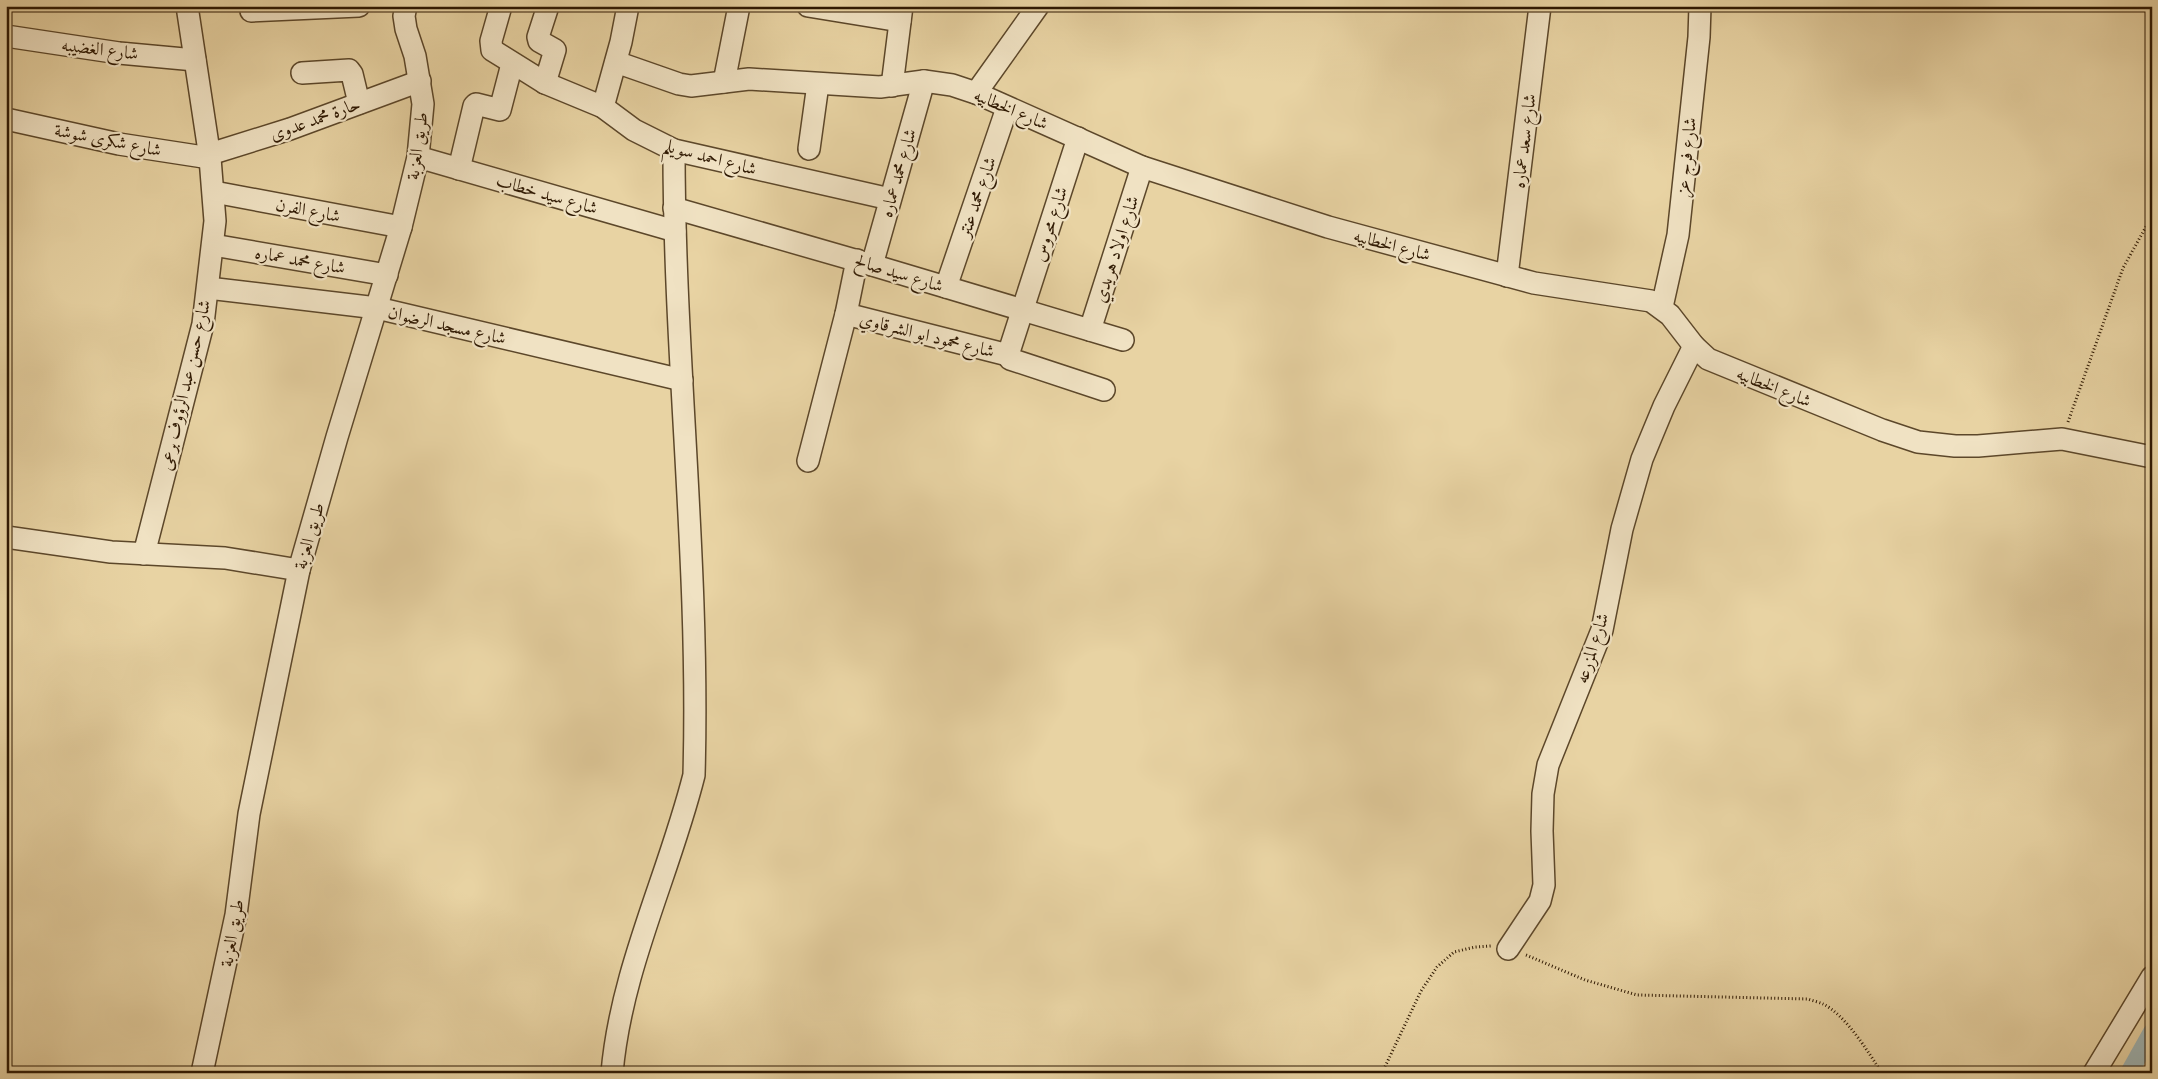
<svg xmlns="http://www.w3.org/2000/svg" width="2158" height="1079" font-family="'Gentium Book Plus',Amiri,serif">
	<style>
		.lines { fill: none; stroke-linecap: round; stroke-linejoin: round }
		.canal { stroke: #9eb4b3; stroke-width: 18 }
		.minor-casing { stroke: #5c472a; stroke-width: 24 }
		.path { stroke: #2e1802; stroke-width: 3; stroke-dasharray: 1 2.5; stroke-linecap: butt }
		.minor { stroke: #f0e2c3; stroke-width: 21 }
		.labels { text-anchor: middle; stroke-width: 4.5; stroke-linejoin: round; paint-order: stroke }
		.street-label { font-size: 18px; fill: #2e1802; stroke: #f0e2c3 }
	</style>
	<rect width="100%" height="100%" fill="#e8d3a3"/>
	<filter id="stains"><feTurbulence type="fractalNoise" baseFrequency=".004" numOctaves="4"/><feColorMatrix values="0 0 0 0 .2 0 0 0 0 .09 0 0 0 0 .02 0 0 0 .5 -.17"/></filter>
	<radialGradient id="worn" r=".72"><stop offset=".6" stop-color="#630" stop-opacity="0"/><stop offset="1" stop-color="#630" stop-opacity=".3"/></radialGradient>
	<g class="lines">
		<polyline class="canal" points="2129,1073 2152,1032"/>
		<g class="minor-casing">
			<g id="minor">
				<polyline points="501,6 491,41 492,50 545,83 603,107 634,130 674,150 890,199"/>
				<polyline points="808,6 900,21"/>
				<polyline points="251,11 359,6"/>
				<polyline points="6,36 119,53 195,60"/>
				<polyline points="616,62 679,84 691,86 749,79 880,87 924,81 952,85 976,93 1142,167 1328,227 1534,283 1651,301 1670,315 1694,346 1708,359 1882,430 1918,442 1955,446 1978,446 2062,439 2152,457"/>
				<polyline points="302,73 349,70 352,74 359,103"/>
				<polyline points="724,82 739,6"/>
				<polyline points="545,83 555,50 539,41 538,37 548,6"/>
				<polyline points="892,86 902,6"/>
				<polyline points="976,93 1038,6"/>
				<polyline points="603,107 621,42 628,6"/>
				<polyline points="6,119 119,144 210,158"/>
				<polyline points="1078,138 1008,355 1010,359 1104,390"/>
				<polyline points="809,149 818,84"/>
				<polyline points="210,154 290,129 420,81"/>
				<polyline points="418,157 675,231"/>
				<polyline points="459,169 474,106 476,104 500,110 512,64"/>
				<polyline points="214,192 401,227"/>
				<polyline points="674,208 872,265 1123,340"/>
				<polyline points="213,245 387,275"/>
				<polyline points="872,265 924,81"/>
				<polyline points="1507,276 1540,6"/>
				<polyline points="946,287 1007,108"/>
				<polyline points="208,288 377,308 682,380"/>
				<polyline points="1662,307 1678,235 1699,37 1700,6"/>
				<polyline points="846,314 1008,355"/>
				<polyline points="1090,330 1142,167"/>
				<polyline points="808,461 846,314 857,260"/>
				<polyline points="6,537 111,552 225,558 299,570"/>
				<polyline points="144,554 203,324 215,221 210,158 187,6"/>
				<polyline points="1508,949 1540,901 1544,885 1542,831 1543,794 1548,765 1602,630 1622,529 1642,459 1664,406 1694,346"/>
				<polyline points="202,1073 236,915 249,814 299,570 337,437 401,227 418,157 423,104 415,56 406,29 404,16 406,6"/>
				<path d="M612 1073C621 969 669 875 694 775 700 566 674 358 674 150"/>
				<polyline points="2094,1073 2152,977"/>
			</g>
		</g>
		<g class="path">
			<polyline points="2068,422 2123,268 2152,216"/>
			<path d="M1526 955 1585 980 1637 995 1808 999C1813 1001 1819 1002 1823 1004 1846 1015 1868 1052 1882 1073"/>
			<polyline points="1382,1073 1421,991 1437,967 1454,952 1475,947 1491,946"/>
		</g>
		<use href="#minor" class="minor"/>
	</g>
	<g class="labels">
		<g class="street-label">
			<text transform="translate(100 49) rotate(7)" y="6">شارع الغضيبه</text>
			<text transform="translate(1011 109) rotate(23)" y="6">شارع الخطابيه</text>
			<text transform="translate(315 119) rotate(-20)" y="6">حارة محمد عدوى</text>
			<text transform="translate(108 140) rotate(11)" y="6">شارع شكرى شوشة</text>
			<text transform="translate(1524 141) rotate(-83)" y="6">شارع سعد عماره</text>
			<text transform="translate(417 146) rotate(-82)" y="6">طريق العزبة</text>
			<text transform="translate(710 157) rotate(15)" y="6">شارع احمد سويلم</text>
			<text transform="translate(1686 157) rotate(-84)" y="6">شارع فرج عز</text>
			<text transform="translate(898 173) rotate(-74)" y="6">شارع محمد عماره</text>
			<text transform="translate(547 194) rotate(16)" y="6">شارع سيد خطاب</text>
			<text transform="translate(977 197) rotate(-71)" y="6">شارع محمد عنتر</text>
			<text transform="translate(308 210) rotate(11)" y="6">شارع الفرن</text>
			<text transform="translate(1050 224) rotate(-72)" y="6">شارع محروس</text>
			<text transform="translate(1392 245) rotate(15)" y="6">شارع الخطابيه</text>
			<text transform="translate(1116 249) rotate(-72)" y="6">شارع اولاد هريدي</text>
			<text transform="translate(300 260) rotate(10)" y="6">شارع محمد عماره</text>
			<text transform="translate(899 273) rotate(17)" y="6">شارع سيد صالح</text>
			<text transform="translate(447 325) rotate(13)" y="6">شارع مسجد الرضوان</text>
			<text transform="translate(927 335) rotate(14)" y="6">شارع محمود ابو الشرقاوي</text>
			<text transform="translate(185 385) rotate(-77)" y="6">شارع حسن عبد الرؤوف برعى</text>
			<text transform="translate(1774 387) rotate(22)" y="6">شارع الخطابيه</text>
			<text transform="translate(309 536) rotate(-74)" y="6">طريق العزبة</text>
			<text transform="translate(1592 648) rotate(-72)" y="6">شارع المزرعه</text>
			<text transform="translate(232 933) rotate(-80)" y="6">طريق العزبة</text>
		</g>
	</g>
	<rect width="2158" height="1079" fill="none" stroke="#e8d3a3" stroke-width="25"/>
	<rect x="8" y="8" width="2143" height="1064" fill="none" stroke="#2e1802" stroke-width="2.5"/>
	<rect x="12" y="12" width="2133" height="1054" fill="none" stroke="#2e1802"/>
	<rect width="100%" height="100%" filter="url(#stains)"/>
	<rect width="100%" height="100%" fill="url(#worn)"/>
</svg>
